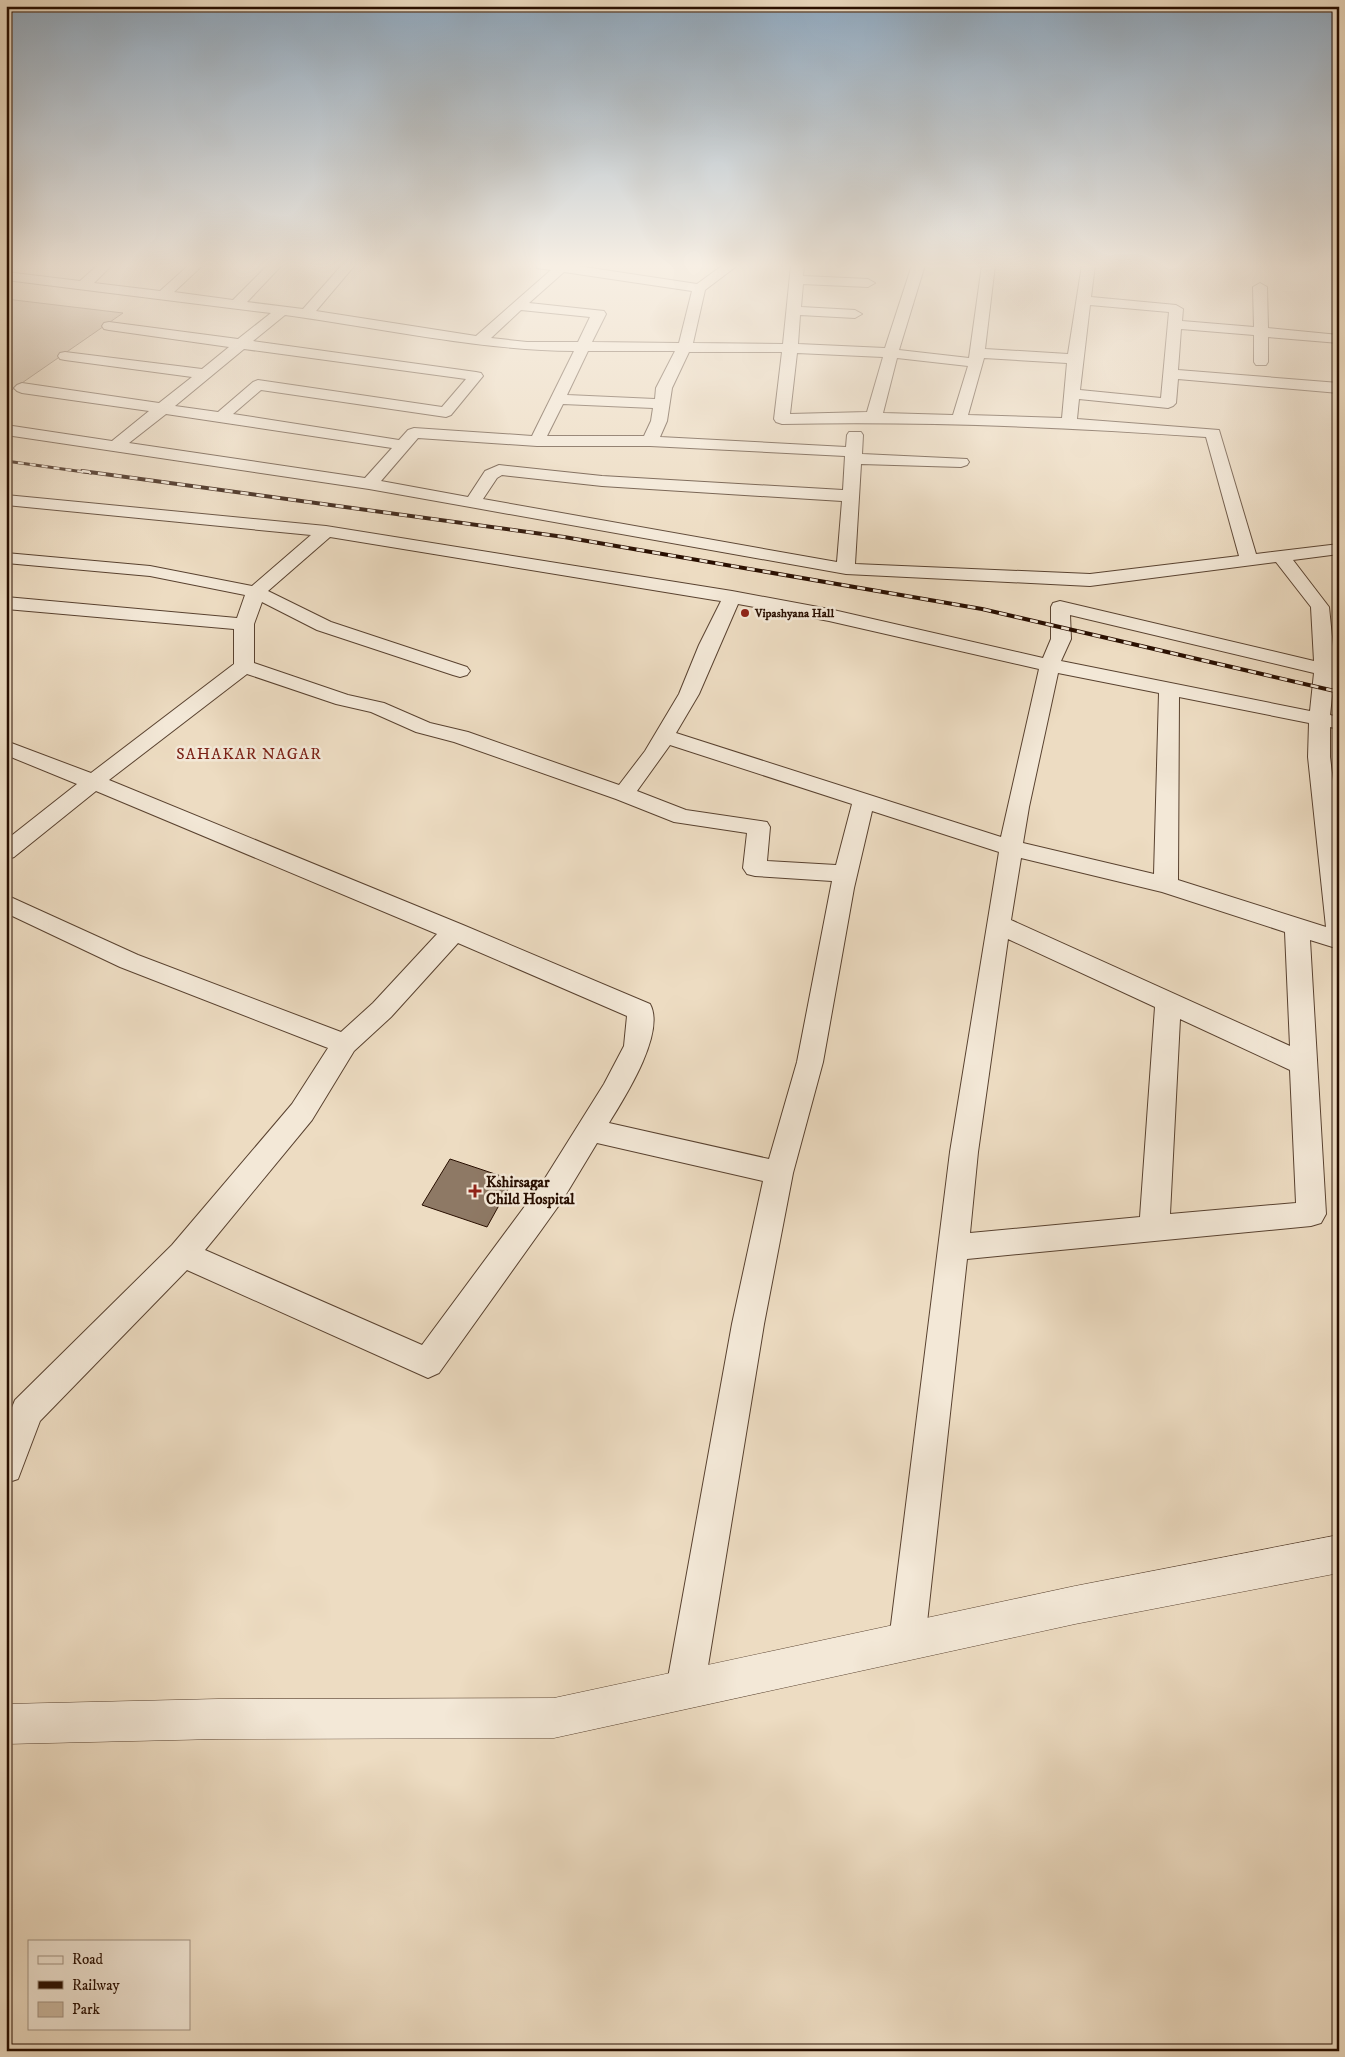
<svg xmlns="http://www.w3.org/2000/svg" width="1345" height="2057" font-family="'IM FELL DW Pica',serif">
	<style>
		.green { fill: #ccb9a1; stroke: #7a6450 }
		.building { fill: #8e7965; stroke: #280e00 }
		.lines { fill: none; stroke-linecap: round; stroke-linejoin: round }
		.minor-casing { stroke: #594230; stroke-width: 2 }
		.tertiary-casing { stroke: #594230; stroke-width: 1 }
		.minor { fill: #f3e8d7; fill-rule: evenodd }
		.tertiary { fill: #f3e8d7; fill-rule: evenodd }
		.rail-far1-casing { stroke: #280e00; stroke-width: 3 }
		.rail-casing { stroke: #280e00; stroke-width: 4 }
		.rail-far1 { stroke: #f3e8d7; stroke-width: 2; stroke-dasharray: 6; stroke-linecap: butt }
		.rail { stroke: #f3e8d7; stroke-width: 2.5; stroke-dasharray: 8; stroke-linecap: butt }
		.poi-dot { fill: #8f2418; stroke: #f3e8d7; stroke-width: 2 }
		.labels { text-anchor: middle; stroke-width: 5; stroke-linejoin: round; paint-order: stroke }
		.far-poi-label { font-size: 12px; font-weight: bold; fill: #280e00; stroke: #f3e8d7; text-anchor: start }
		.poi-label { font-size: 15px; font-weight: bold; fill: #280e00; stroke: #f3e8d7; text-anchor: start }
		.neighbourhood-label { font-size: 16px; letter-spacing: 1px; fill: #7a1f14; stroke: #f3e8d7 }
	</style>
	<rect width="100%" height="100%" fill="#eddcc2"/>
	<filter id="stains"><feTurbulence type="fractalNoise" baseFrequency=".004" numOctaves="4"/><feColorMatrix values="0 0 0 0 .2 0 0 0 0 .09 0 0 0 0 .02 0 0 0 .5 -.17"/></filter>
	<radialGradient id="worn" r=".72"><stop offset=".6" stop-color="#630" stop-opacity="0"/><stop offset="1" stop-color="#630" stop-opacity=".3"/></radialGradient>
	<polygon class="green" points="6,299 123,313 6,394"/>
	<polygon class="building" points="450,1159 513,1180 487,1227 422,1205"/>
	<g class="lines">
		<g class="minor-casing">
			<path id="minor" d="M98 265H112L94 283 160 291 189 265H203L174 292 233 300 268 265H282L247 302 303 309 342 265H355L316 311 476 336 551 270 537 268 536 265H571L697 284 723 265H738L705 290 693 343 783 344 791 265H804L803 276 868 279 875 283 868 287 803 284 801 307 855 310 862 314 855 318 800 315 798 344 885 348 912 265H925L899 350 969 358 982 265H995L985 349 1068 354 1082 265H1095L1091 297 1176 305 1183 309 1182 321 1254 327 1253 287 1260 283 1267 287 1268 328 1339 335V343L1268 337V362L1266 365H1256L1254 362V335L1181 329 1178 370 1339 383V393L1178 379 1176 403 1173 406 1168 408 1079 399 1077 419 1219 430 1256 554 1339 544V554L1293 560 1329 607 1335 666 1339 667V679L1334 678 1330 715 1339 717V729L1330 727V757L1339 829V949L1310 940 1326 1214 1321 1223 1311 1226 967 1259 925 1641 920 1654 907 1659 894 1654 889 1641 950 1152 999 852 872 811 854 888 823 1062 793 1173 764 1324 706 1678 708 1688 702 1701 689 1707 676 1701 668 1678 732 1324 763 1181 597 1143 562 1201 439 1373 428 1378 187 1270 40 1421 18 1479 6 1483V1422L15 1400 172 1245 292 1104 328 1048 120 967 6 913V895L138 955 341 1032 373 1003 437 934 96 791 14 857 6 860V840L77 784 6 755V741L91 773 234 664V629L6 609V597L237 618 245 595 150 576 6 563V553L150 566 252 586 311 535 6 505V495L326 526 732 591 829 609 1043 658 1051 639V607L1053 603 1060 601 1314 661 1311 607 1276 562 1090 586 846 574 369 489 6 435V425L112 441 149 411 22 393 17 391 14 388 17 385 22 383 159 403 192 377 65 360 60 359 58 356 60 353 65 352 202 369 229 347 109 330 104 329 102 326 104 323 109 322 238 339 271 313 6 280V272L80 281ZM564 272 692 291 679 343 592 342 606 314 604 311 529 303ZM1090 305 1169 312 1161 398 1080 390ZM521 310 590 317 578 342H527L491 338ZM285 315C381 328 476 350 574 351L532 436 414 428 408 430 399 440 233 414 261 390 446 417 451 415 483 376 481 373 476 372 253 341ZM244 349 466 379 442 407 258 380 253 382 218 412 175 406ZM588 351H675L656 388 655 399 567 395ZM689 352H782L774 419 776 422 782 424C924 421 1065 427 1206 437L1239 556 1090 574 855 564 861 464 961 467 967 465 969 462 967 459 862 454 863 435 861 432H849L847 435 846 447 660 437 667 421 672 388ZM797 353 883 357 867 412 790 414ZM897 358 968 366 953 415 883 413ZM984 358 1067 363 1062 418 968 415ZM563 404 653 408 651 421 644 436H547ZM166 414 392 448 365 478 129 443ZM418 438 537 446H650L845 456 843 490 602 476 499 465 485 471 468 497 381 481ZM502 475 602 486 842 501 837 562 483 499 497 478ZM330 537 714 600 721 601 699 645 679 694 645 751 619 785 468 732 430 723 384 703 348 695 254 663V624L262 602 317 630 453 675 460 677 467 675 470 671 467 667 331 622 268 591ZM738 604 829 621 1039 669 1001 837 676 733 699 694ZM1070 615 1314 673 1310 711 1061 661 1071 639ZM1058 673 1159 693 1154 874 1023 843 1029 807ZM247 674 336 704 371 712 416 732 454 742 616 799 674 822 747 833 743 868 747 874 755 876 832 881 797 1062 769 1159 609 1123C625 1097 666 1033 650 1004L463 925 109 780ZM1179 697 1309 723 1308 757 1326 927 1178 880ZM670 745 852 804 836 865 767 861 770 827 767 822 686 810 637 791ZM1021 858 1162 892 1285 932 1290 1046 1011 920ZM1008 939 1155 1007 1140 1217 970 1233 978 1152ZM458 943 627 1016 624 1046 604 1084 542 1183 422 1345 205 1250 312 1120 354 1051 391 1017ZM1180 1019 1290 1070 1296 1203 1170 1214Z"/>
		</g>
		<g class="tertiary-casing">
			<polygon id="tertiary" points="1339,1535 1339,1573 1075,1624 554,1738 218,1739 6,1744 6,1704 218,1699 554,1698 1075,1586"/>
		</g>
		<use href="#minor" class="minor"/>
		<use href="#tertiary" class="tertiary"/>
		<g class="rail-far1-casing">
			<polyline id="rail-far1" points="6,461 91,473"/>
		</g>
		<g class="rail-casing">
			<polyline id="rail" points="82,471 564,537 982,609 1339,692"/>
		</g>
		<use href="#rail-far1" class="rail-far1"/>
		<use href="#rail" class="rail"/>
	</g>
	<linearGradient id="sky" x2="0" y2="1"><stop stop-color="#8fa8be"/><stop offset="0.48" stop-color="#f7efe4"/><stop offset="1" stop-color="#f7efe4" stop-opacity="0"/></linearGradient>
	<rect width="1345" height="553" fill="url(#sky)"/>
	<g class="poi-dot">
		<circle cx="745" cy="613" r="5"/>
		<path d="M472.5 1183.5h5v5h5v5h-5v5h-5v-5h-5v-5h5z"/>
	</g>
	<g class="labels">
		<g class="far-poi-label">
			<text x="755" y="617">Vipashyana Hall</text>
		</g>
		<g class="poi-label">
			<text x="486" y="1187">Kshirsagar<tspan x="486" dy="17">Child Hospital</tspan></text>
		</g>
		<g class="neighbourhood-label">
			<text x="249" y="759">SAHAKAR NAGAR</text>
		</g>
	</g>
	<rect width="1345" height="2057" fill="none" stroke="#eddcc2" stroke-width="25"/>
	<rect x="8" y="8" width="1330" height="2042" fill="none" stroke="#280e00" stroke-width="2.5"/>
	<rect x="12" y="12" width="1320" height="2032" fill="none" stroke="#280e00"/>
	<rect x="28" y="1940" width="162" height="90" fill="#f3e8d7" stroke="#a29181"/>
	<rect x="38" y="1956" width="25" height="8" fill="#f3e8d7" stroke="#a29181"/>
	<text x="72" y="1964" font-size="15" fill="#280e00">Road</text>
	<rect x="38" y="1981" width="25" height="8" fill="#280e00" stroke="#a29181"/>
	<text x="72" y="1990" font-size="15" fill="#280e00">Railway</text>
	<rect x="38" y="2002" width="25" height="15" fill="#ccb9a1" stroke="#a29181"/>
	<text x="72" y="2014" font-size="15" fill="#280e00">Park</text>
	<rect width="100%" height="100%" filter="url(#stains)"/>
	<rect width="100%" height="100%" fill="url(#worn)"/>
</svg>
